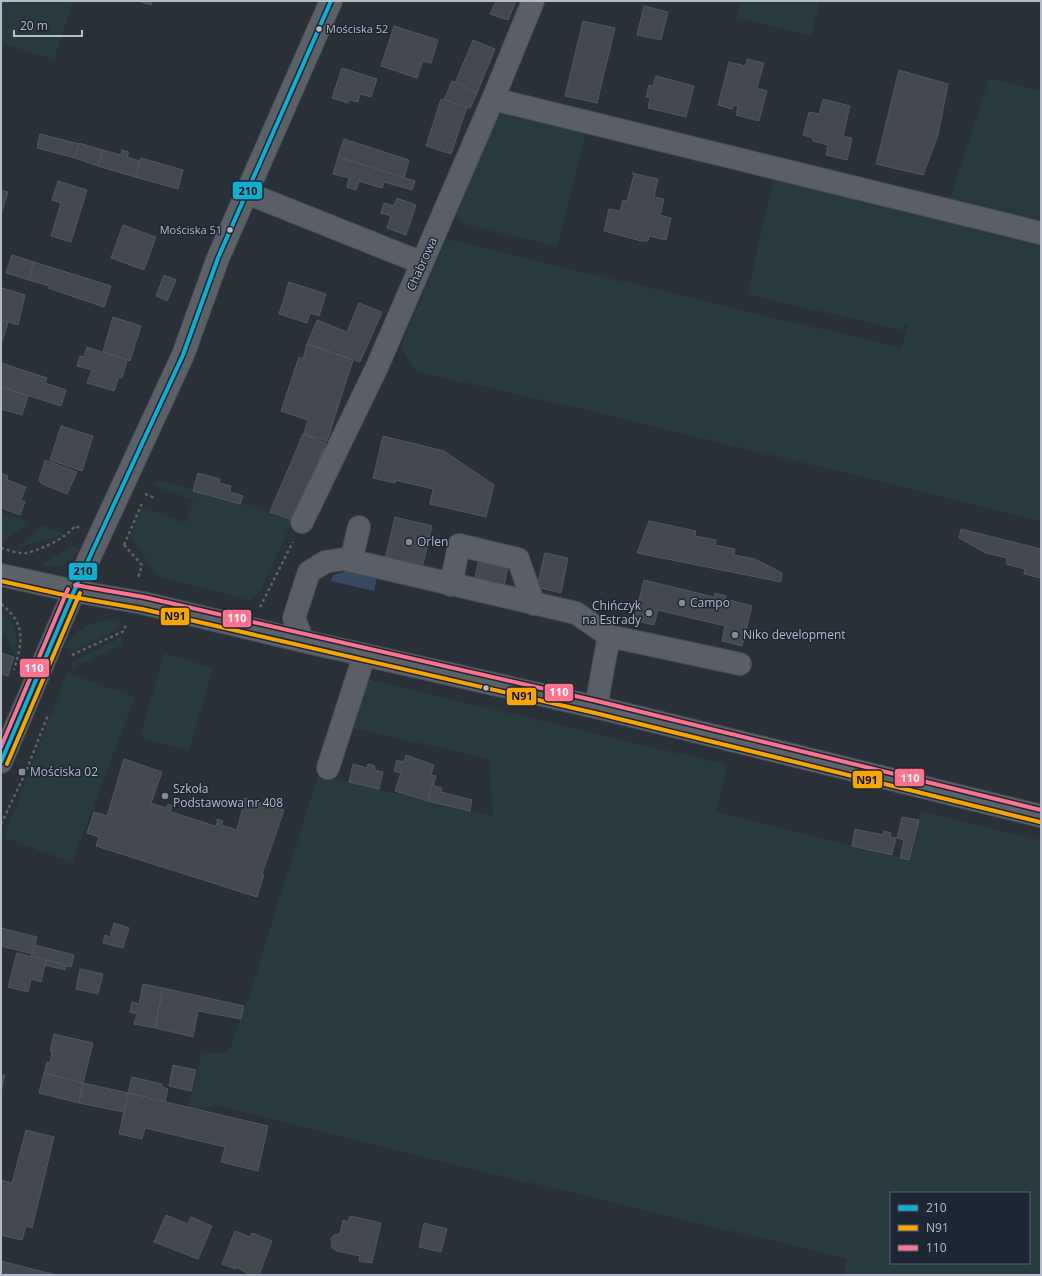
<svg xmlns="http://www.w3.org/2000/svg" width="1042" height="1276" font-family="'Open Sans',sans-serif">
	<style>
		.green { fill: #273a3e; fill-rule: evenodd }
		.water { fill: #384963 }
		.building { fill: #444950; stroke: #52575f }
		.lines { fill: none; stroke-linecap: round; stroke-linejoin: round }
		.minor-casing { stroke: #484c53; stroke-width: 24 }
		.major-casing { stroke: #484c55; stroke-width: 24 }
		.path { stroke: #5d636a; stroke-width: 2.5; stroke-dasharray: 3 3; stroke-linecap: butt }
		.minor { stroke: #5a5e66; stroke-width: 22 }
		.major { stroke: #5c6168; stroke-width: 22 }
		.bus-1-casing { stroke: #1d2633; stroke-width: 7 }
		.bus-2-casing { stroke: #1d2633; stroke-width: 7 }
		.bus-3-casing { stroke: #1d2633; stroke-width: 7 }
		.bus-1 { stroke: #0dafd3; stroke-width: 4 }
		.bus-2 { stroke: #f7a600; stroke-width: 4 }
		.bus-3 { stroke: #fc738d; stroke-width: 4 }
		.bus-dot { fill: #b4bcc9; stroke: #1d2633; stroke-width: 1.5 }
		.poi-dot { fill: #848b96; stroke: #1d2633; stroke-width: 1.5 }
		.labels { text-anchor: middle; stroke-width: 3; stroke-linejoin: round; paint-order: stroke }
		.bus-label { font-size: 11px; fill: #b4bcc9; stroke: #1d2633; text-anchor: start }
		.street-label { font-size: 12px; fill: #b4bcc9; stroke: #1d2633 }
		.poi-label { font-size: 12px; fill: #b4bcc9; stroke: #1d2633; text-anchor: start }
		.line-badge { stroke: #1d2633; stroke-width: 1.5 }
		.badge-label { font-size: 11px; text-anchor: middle; font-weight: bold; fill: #fff }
		.pale-badge-label { font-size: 11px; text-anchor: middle; font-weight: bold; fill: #111 }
	</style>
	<rect width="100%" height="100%" fill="#2a3038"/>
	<g class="green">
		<polygon points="1,1 73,1 54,60 1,43"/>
		<polygon points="741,1 820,1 811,36 737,18"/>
		<polygon points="989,78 1041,91 1041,224 949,201"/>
		<polygon points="500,110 586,131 557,247 463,224 456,213"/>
		<polygon points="774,178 1041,242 1041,521 607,415 415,371 401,346 446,239 901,348 909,323 899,330 747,294"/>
		<polygon points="156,479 270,512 293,520 261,590 251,601 157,576 131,536 143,507 185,523 194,501 153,485"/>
		<polygon points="1,513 29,522 3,543 1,542"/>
		<polygon points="40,525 66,534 21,547 17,546 32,536"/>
		<path d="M73 546 79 548C72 563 60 569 44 566L45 562Z"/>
		<path d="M1 611C17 623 18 637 15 655L6 637 1 632Z"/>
		<path d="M119 620V628L74 651 64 648C78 628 94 619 119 620Z"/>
		<polygon points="121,637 123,645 70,669 72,662"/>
		<polygon points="164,653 213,668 189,751 140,737"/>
		<polygon points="67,673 135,697 72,863 4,837"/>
		<path d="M366 679 727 765 716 812 909 860 921 811 1041 840V1275H843L847 1259 373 1145 217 1105 197 1109 188 1107 202 1053H228L250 993 318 775 493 816 489 759 349 727ZM891 1193H1029V1263H891Z"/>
	</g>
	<polygon class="water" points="349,571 377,577 374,591 331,581 333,575"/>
	<g class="building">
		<polygon points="138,1 152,1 151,5"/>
		<polygon points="496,1 516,1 508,20 490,14"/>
		<polygon points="644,6 668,12 661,40 637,35"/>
		<polygon points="583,21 615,28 597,103 565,96"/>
		<polygon points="394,26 438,40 431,63 423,61 417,78 381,66"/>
		<polygon points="473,40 495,49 477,93 455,83"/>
		<polygon points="747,59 764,63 757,88 767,91 759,121 736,115 738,107 733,105 732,109 718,105 729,62 746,66"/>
		<polygon points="342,68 377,79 371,97 360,94 358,102 349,100 348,103 332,98"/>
		<polygon points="899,70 948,84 938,135 923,175 876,164"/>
		<polygon points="656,76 694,86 686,117 648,108 650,98 646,97 649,85 653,86"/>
		<polygon points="452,81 477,93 470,108 444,100"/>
		<polygon points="441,99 467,107 451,154 426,146"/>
		<polygon points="823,99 850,106 843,136 852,138 847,160 826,155 828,145 813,141 813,138 803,135 809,112 819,114"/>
		<polygon points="40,134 79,144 75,158 37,148"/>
		<polygon points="344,139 409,160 404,178 338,157"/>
		<polygon points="79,143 103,150 98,166 75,158"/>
		<polygon points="103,150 121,155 122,150 129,152 127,157 140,161 135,177 98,166"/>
		<polygon points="338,157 415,181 412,190 384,182 382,188 359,181 356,190 347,187 349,178 333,174"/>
		<polygon points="141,158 183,170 178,189 135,177"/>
		<polygon points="632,173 658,179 654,197 664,199 660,215 671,218 666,240 649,236 648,241 641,241 604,231 609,209 620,211 623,200 627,201 634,175"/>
		<polygon points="58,181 87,190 71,242 51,236 61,203 52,200"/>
		<polygon points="1,190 8,192 1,214"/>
		<polygon points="397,198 416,205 406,235 387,228 391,216 381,213 384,203 394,206"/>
		<polygon points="123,225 156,237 144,270 111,258"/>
		<polygon points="12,255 34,262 29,280 6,273"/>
		<polygon points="34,262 111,286 104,307 48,288 49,286 29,280"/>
		<polygon points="164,275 176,280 167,301 156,296"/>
		<polygon points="289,282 326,294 319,316 310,313 307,323 279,314"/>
		<polygon points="2,288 25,295 18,325 1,319"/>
		<polygon points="359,303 382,312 360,362 307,344 317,320 347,332"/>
		<polygon points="113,317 141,326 130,361 103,352"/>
		<polygon points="1,320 8,322 1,345"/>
		<polygon points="307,344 353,360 327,441 304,434 308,420 281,411 299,357 303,359"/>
		<polygon points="87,347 127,360 122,378 119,377 114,391 87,383 92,370 77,366 80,356 84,357"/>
		<polygon points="1,363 47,378 45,383 66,390 61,406 1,387"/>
		<polygon points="1,387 28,396 22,415 1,409"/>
		<polygon points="61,426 93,436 82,471 50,460"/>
		<polygon points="303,434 326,443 293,520 270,512"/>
		<polygon points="383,436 444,451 494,485 486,517 430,504 433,489 395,480 395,483 373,478"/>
		<polygon points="45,460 77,472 67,494 42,484 39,480"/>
		<polygon points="1,473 8,476 7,480 26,487 21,500 25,502 20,515 1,508"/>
		<polygon points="198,473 220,479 219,483 231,486 230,492 243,496 240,504 193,491"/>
		<polygon points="395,517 432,526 422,568 385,559"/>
		<polygon points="649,521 696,531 695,536 716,540 715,545 735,549 734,555 755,559 782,573 781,582 637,553"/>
		<polygon points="961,529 1041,549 1041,578 1024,574 1025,569 1006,564 1007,558 986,553 959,538"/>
		<polygon points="483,542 512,549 503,589 474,582"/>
		<polygon points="545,553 568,558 561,593 537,587"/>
		<polygon points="644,580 714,597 715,593 726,596 725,599 752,606 742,646 722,641 725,626 658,610 654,625 634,620"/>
		<polygon points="1,653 14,657 8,676 1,674"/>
		<polygon points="406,755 434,765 431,775 436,776 428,801 395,791 401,773 394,771 397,760 404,762"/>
		<polygon points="124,759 162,772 151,803 166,808 168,804 173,806 170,810 171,812 215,826 217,825 217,819 223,821 221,825 237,830 245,798 284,810 262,874 264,875 257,897 96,846 99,837 87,833 94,812 107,816"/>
		<polygon points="353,764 367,768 368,764 375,766 374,770 383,772 379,789 349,782"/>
		<polygon points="432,785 442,788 441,792 472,800 470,811 428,801"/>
		<polygon points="902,817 919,820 909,860 900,858 904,840 897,838"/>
		<polygon points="855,829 883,835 884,831 891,833 890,837 896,838 892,855 852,846"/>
		<polygon points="114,923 129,928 123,948 103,943 105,935 110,937"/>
		<polygon points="1,928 37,937 33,954 1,946"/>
		<polygon points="35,945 74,955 71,967 31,957"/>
		<polygon points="17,953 46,960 41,982 31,979 28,992 8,987"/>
		<polygon points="46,960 66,965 65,970 45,965"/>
		<polygon points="80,969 103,974 98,994 76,989"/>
		<polygon points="143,984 163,988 155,1028 134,1024 137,1014 130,1012 132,1002 139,1004"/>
		<polygon points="163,988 244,1006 241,1019 198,1011 193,1037 155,1028"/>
		<polygon points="54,1034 93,1043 83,1083 44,1073 47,1062 50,1063 52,1051 50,1051"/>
		<polygon points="173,1065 196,1070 191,1091 169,1086"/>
		<polygon points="44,1073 83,1083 79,1103 39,1093"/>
		<polygon points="1,1075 5,1075 1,1091"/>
		<polygon points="132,1077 162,1084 162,1087 168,1089 165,1102 128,1093"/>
		<polygon points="83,1083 128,1093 124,1112 79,1103"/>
		<polygon points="128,1093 268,1126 258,1171 221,1162 225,1147 145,1128 142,1139 119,1134"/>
		<polygon points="26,1130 54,1137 32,1228 26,1226 22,1240 1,1235 1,1180 12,1183"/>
		<polygon points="166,1215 188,1224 191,1217 212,1226 198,1259 154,1242"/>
		<polygon points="350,1216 381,1223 372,1263 359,1261 360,1256 337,1251 332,1248 331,1239 334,1235 340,1234 343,1220 348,1222"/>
		<polygon points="424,1223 447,1229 441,1252 419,1247"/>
		<polygon points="235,1231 250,1237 252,1233 272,1241 259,1275 250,1275 236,1267 236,1269 222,1264"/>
		<polygon points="1,1261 36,1270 57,1275 1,1275"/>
	</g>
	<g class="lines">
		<g class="minor-casing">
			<g id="minor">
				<polyline points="493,99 1041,233"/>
				<polyline points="247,193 422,263"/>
				<polyline points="302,522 377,367 493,99 533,1"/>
				<polyline points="351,561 359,527"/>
				<polyline points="451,585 459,545 518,559 534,604"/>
				<polyline points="609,636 740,664"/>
				<polyline points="303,641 294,618 309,572 325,562 344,559 576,613 609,636 596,707"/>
				<polyline points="328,768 364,656"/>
			</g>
		</g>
		<g class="major-casing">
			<g id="major">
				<polyline points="1,575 74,591 143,603 303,641 596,707 1041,816"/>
				<polyline points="1,762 74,591 183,355 218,258 331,1"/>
			</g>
		</g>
		<g class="path">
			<polyline points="145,494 155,498"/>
			<polyline points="124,545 143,501"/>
			<polyline points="124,545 142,565 138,578"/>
			<path d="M1 548C8 550 19 554 26 553 41 550 66 538 75 526L80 528"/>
			<path d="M1 604C27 624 22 642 14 670"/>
			<polyline points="260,607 293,542"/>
			<polyline points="72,655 124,631 126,623"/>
			<polyline points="1,824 25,774 48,715"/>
		</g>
		<use href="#minor" class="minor"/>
		<use href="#major" class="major"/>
		<g class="bus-1-casing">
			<polyline id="bus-1" points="1,762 74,591 183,355 218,258 331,1"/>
		</g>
		<g class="bus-2-casing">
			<g id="bus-2">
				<polyline points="1,581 73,597 142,609 595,713 1040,822"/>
				<polyline points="7,764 80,593"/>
			</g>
		</g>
		<g class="bus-3-casing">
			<g id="bus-3">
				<polyline points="75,585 144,597 597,701 1041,810"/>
				<polyline points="1,747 68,589"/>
			</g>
		</g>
		<use href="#bus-1" class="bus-1"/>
		<use href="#bus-2" class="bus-2"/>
		<use href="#bus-3" class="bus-3"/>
	</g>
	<g class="bus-dot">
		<circle cx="319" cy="29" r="3.5"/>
		<circle cx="230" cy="230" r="3.5"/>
		<circle cx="486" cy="688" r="3.5"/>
	</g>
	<g class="poi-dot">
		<circle cx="409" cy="542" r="4"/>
		<circle cx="682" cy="603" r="4"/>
		<circle cx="649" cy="613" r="4"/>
		<circle cx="735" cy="635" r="4"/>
		<rect x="18" y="768" width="8" height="8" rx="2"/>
		<circle cx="165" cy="796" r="4"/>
	</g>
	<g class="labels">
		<g class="bus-label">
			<text x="326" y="33">Mościska 52</text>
			<text x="222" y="234" text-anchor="end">Mościska 51</text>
		</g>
		<g class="street-label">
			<text transform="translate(422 264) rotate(-66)" y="4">Chabrowa</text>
		</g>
		<g class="poi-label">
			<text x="417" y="546">Orlen</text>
			<text x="690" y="607">Campo</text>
			<text x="641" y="610" text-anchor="end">Chińczyk<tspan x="641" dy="14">na Estrady</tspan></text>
			<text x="743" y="639">Niko development</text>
			<text x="30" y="776">Mościska 02</text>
			<text x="173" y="793">Szkoła<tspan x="173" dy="14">Podstawowa nr 408</tspan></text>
		</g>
	</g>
	<g class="line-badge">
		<rect x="232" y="181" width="31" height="19" rx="4" fill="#0dafd3"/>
		<rect x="68" y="562" width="30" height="19" rx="4" fill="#0dafd3"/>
		<rect x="160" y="607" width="30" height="19" rx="4" fill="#f7a600"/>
		<rect x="222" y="609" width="30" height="19" rx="4" fill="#fc738d"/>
		<rect x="19" y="658" width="31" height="20" rx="4" fill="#fc738d"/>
		<rect x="544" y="683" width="30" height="19" rx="4" fill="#fc738d"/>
		<rect x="506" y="687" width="31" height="19" rx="4" fill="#f7a600"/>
		<rect x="894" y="768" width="31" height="19" rx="4" fill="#fc738d"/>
		<rect x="852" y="770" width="31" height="19" rx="4" fill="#f7a600"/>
	</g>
	<g class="badge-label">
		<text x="237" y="622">110</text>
		<text x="34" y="672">110</text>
		<text x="559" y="696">110</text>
		<text x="910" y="782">110</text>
	</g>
	<g class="pale-badge-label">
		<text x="248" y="195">210</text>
		<text x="83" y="575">210</text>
		<text x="175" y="620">N91</text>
		<text x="522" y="700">N91</text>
		<text x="867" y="784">N91</text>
	</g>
	<rect width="1042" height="1276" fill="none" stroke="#b4bcc9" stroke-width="4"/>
	<rect x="890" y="1192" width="140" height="72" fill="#1d2633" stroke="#59626f"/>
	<rect x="898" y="1205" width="20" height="6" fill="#0dafd3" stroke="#59626f"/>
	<text x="926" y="1212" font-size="12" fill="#b4bcc9">210</text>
	<rect x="898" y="1225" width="20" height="6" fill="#f7a600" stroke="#59626f"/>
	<text x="926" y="1232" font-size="12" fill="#b4bcc9">N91</text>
	<rect x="898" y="1245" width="20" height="6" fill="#fc738d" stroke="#59626f"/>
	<text x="926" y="1252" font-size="12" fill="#b4bcc9">110</text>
	<path d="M14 30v6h68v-6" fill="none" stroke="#b4bcc9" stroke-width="2"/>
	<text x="20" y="30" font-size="12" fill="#b4bcc9" stroke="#1d2633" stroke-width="3" paint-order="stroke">20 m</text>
</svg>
